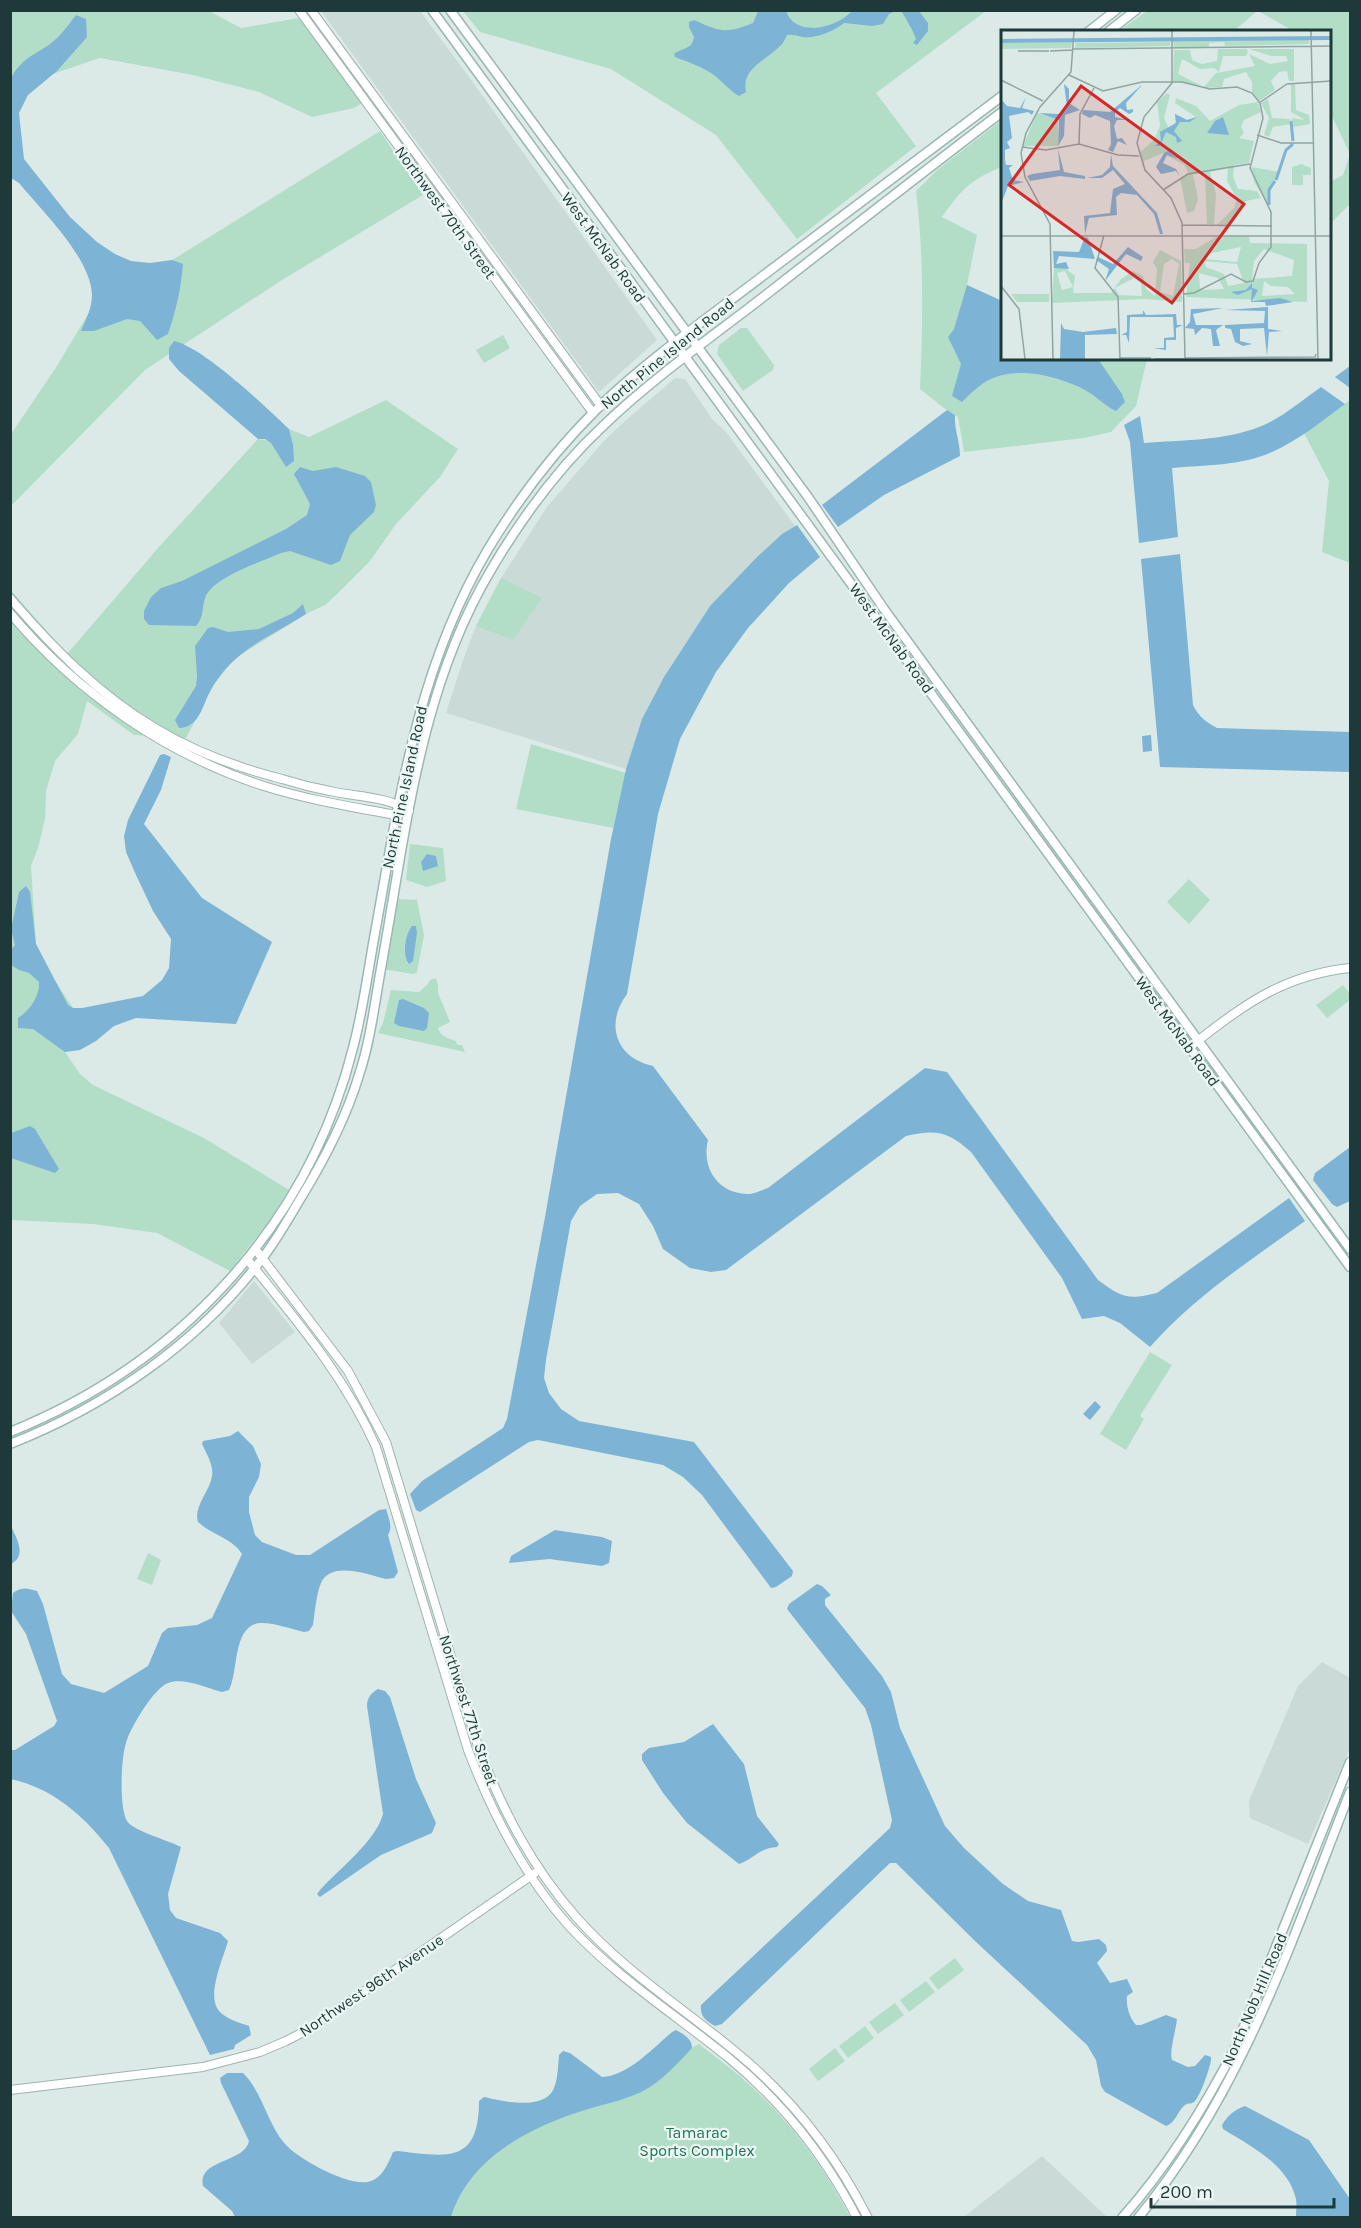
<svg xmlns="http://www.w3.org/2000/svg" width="1361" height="2228" font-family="Karla,sans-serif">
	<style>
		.built { fill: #cadad6 }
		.green { fill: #b2dec8 }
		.water { fill: #7db4d6 }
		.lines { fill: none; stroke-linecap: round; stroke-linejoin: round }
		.tertiary-casing { stroke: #9fb2af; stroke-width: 10 }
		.secondary-casing { stroke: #9ab7b3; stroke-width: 11 }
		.tertiary { stroke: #fff; stroke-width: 8 }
		.secondary { stroke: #fff; stroke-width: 8 }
		.labels { text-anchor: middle; stroke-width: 4.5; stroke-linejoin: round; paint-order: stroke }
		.street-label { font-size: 16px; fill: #1d3a39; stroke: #ecf7f4 }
		.park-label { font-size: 16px; fill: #237455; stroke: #ecf7f4 }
		.inset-river { fill: none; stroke: #7db4d6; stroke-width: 3 }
		.inset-road { fill: none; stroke: #90a4a1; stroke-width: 1.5 }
		.view { fill: #d62828; fill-opacity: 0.15; stroke: #d62828; stroke-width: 3 }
		.inset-edge { fill: none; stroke: #1d3a39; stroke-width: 3 }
	</style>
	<rect width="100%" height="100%" fill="#dceae7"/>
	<g class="built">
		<polygon points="321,11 420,11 469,77 657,340 599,392"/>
		<polygon points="675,378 685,379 712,419 726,432 795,526 782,534 757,557 710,606 664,677 642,719 626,769 446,713 463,660 476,626 501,578 547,507 604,441 626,420"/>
		<polygon points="254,1281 295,1332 252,1364 219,1323"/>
		<polygon points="1322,1662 1350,1678 1350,1748 1308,1844 1250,1818 1249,1801 1298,1686"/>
		<polygon points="1042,2156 1107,2217 963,2217 970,2212"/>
	</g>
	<g class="green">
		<polygon points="10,11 209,11 241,28 299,18 362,103 354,108 312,117 259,92 193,75 100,58 11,88"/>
		<polygon points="463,11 986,11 876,93 916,146 797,239 716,135 611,69 480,32"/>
		<polygon points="1147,11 1147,10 1257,11 1234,31 1119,31"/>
		<polygon points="1258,11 1350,11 1350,204 1330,224 1330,182 1343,175 1350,154 1330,112 1330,32 1290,31 1288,28"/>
		<path d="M1002 120V167C971 179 961 190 942 217L977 235 967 285 1002 301V358L1147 359 1136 406 1111 432 1084 438 964 452 958 417 944 408 920 389C923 322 924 257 916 191L937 170Z"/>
		<polygon points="380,131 423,195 282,280 145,370 11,506 11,434 55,369 90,311"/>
		<polygon points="741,328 747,328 774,365 773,370 743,391 717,354 719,345"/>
		<polygon points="503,335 510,348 484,363 476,350"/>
		<polygon points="386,400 458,449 440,477 396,524 370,561 336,595 325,605 306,614 234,659 213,686 186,738 134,735 87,701 78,734 55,761 46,791 45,819 38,848 31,866 36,944 51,975 73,1008 65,1052 80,1074 93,1085 204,1138 289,1190 270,1220 230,1271 157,1233 93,1224 11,1220 10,589 67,654 158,548 258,439 293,444 289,429 309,437"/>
		<polygon points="1350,400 1350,563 1322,552 1329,481 1304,433"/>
		<polygon points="501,578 542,598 513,640 476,626"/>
		<polygon points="531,744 626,773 613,828 516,809"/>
		<polygon points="410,844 443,848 446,881 427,887 406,880"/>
		<polygon points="1189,879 1210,900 1189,924 1167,902"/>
		<polygon points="396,899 417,900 424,935 417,972 413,974 382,969"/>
		<path d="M436 978 438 985V993L450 1022 438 1028C441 1037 448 1038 456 1041L457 1045H462L465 1052 378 1033 383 1023 391 990 419 992 428 984 430 980Z"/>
		<polygon points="1343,985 1350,994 1350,1000 1327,1018 1316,1005"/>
		<polygon points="1150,1352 1172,1365 1140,1416 1144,1419 1126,1450 1100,1434"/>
		<polygon points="148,1553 161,1560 152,1585 137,1579"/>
		<polygon points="955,1958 964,1970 938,1990 929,1978"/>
		<polygon points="926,1981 935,1992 909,2012 900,2000"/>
		<polygon points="895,2003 904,2015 878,2034 869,2022"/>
		<polygon points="865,2026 874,2038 848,2058 839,2046"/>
		<path d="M699 2044C717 2058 736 2072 753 2088 793 2125 825 2169 850 2217L447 2218 465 2180 504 2143Z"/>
		<polygon points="835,2048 845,2061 818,2081 809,2069"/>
	</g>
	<g class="water">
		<path d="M758 11H786C794 34 825 30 842 19 846 17 849 13 853 11 865 7 883 10 896 11L889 14 883 24 872 26 844 23C834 31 816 39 802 37 797 36 793 34 787 35 785 39 783 44 779 47 765 61 741 69 746 92L739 96C729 90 723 82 714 75 703 67 688 62 675 57L674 54C683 47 692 50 694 37L689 27V22L694 20C721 32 725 34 753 23Z"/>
		<path d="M901 11H919L928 23V31L917 45 913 43 916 39C914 32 904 15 901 11Z"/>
		<path d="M76 15 86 19 87 37 57 71 28 95 19 113 24 159 70 217 97 242 115 254 131 261 150 263 172 260 183 264C181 288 176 311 168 334L157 340 140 321 127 319 94 331H81C86 319 92 308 92 295 91 258 42 211 19 183L11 178V78C22 58 33 56 50 44 61 36 68 25 76 15Z"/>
		<path d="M967 285 1002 301V358L1098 359 1122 394 1125 402 1116 411C1105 406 1096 396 1085 390 1059 376 1018 366 991 379 980 384 970 394 962 402L952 396 961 364 948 337 954 329Z"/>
		<path d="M174 341C203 347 266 407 289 429L293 444 294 461 286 467 271 443 265 439H258L179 371 169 359V348Z"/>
		<polygon points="1350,366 1350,388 1335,377"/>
		<path d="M1321 387 1345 404C1322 421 1299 440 1272 452 1241 466 1205 465 1172 468L1178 537 1139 543 1130 442 1124 425 1140 416 1144 443C1181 440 1223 441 1259 427 1282 418 1301 401 1321 387Z"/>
		<path d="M947 410 955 415C954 429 960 442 960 456L884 495 838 527 822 505Z"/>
		<path d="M300 467 313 471 336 467 365 476 371 482 376 505 374 512 350 535 340 561 331 565 290 551 281 553C261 562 223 574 209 591 200 602 206 616 196 626L149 625 144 619V611L151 597 161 588 182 581 286 529 307 515 310 504 294 474Z"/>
		<path d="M797 525 820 557 789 583 748 628 716 672 680 739 658 814 627 994C605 1023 615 1058 653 1066L708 1140C701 1169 719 1195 750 1194 756 1193 762 1190 768 1188L925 1068 947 1072 1098 1280C1122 1298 1128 1300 1157 1293L1289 1198 1305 1221C1251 1260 1195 1296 1150 1347L1120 1323 1104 1316 1082 1319 1062 1278 971 1152C948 1132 937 1129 906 1136L726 1270 711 1272 690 1268 663 1249 653 1226 639 1204 618 1193 597 1194 580 1206 571 1221 546 1360 544 1378 549 1393 561 1409 579 1421 694 1442 793 1571 792 1576 776 1587 771 1588 702 1495 683 1477 663 1465 538 1440 529 1442 420 1512 416 1510 410 1494 422 1481 503 1428 507 1419 545 1217 611 839 626 769 642 719 664 677 710 606 757 557 782 534Z"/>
		<path d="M1180 554 1193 705C1199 717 1206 722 1217 728L1350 732V772L1160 767 1141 559Z"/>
		<path d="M303 604 306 614C265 640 227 652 206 700 201 713 195 728 179 728L175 720 196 686 197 676 195 646 208 628 213 627 228 632 259 629 293 613Z"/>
		<polygon points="1151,735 1152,751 1143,752 1142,736"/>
		<path d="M164 754 171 757 161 790 144 824 202 898 272 942 236 1024 136 1018 114 1026 96 1041 80 1050 65 1052 33 1029 18 1028V1018C30 1010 40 996 39 982L29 973 19 970 11 965V950L15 945 11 929 19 892 26 886 30 892 36 944 68 1005 73 1008H82L143 996 162 980 169 968 171 939 153 911 136 875 126 852 124 836 128 820 160 755Z"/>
		<polygon points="427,854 436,856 438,866 423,871 421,862"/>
		<path d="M412 926H416L417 933 413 961 409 964C402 955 405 935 412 926Z"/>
		<polygon points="403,999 424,1008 429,1013 427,1028 424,1031 399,1026 394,1023 399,1000"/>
		<polygon points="30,1126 35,1129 59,1169 55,1173 11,1158 11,1133"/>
		<polygon points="1350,1147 1350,1201 1337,1207 1332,1204 1313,1180 1315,1173"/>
		<polygon points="1095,1401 1101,1407 1090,1420 1083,1414"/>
		<path d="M238 1431 253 1446 261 1464 259 1477 249 1497V1512L255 1535 262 1542 296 1555H310L379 1510 386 1509C389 1519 393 1527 388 1535L398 1572 394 1578 386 1579C369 1575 331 1560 321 1583 316 1595 315 1612 313 1625L309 1631 304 1632C291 1629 275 1623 262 1623 232 1623 239 1671 229 1690L222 1692C207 1688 183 1677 168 1683 154 1688 130 1728 126 1743 121 1758 119 1807 127 1821 133 1831 168 1840 181 1847L168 1894 170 1910 176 1918 220 1933 228 1941C223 1959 206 1996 219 2011 226 2019 240 2023 249 2026L251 2035 235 2045 234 2049 210 2055 109 1848C83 1815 52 1788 11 1779V1750H15L54 1726 57 1721 26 1634 11 1611 13 1593C22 1587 26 1588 37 1591L43 1604 62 1674 71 1684 104 1693 148 1666 162 1633 168 1628 197 1625 212 1618 242 1554C232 1538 212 1535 198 1522 193 1507 210 1491 212 1476 214 1465 206 1453 202 1444L203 1441 230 1436Z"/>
		<path d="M11 1526C17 1539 27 1556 11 1564Z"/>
		<polygon points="555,1530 602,1537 612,1541 609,1563 602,1566 549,1559 509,1563 511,1556"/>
		<path d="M817 1584 822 1586 831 1595 825 1599V1605L882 1676 891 1692 900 1728 945 1826 964 1848 1003 1884 1028 1901 1061 1910 1072 1941 1078 1942 1099 1939 1106 1945 1107 1951 1097 1963 1110 1983 1127 1979 1133 1992 1127 1996C1126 2006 1129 2017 1136 2025H1141L1166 2015 1177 2019C1176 2031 1169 2050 1172 2060L1188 2067 1195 2066 1205 2055 1211 2057C1212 2064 1200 2097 1194 2102 1190 2105 1189 2102 1185 2105 1177 2111 1176 2123 1166 2126L1105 2092 1101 2086 1096 2060 1087 2045 975 1941 896 1863H890L722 2024 715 2026C706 2021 700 2017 701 2005L890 1828 892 1820 871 1725 865 1708 787 1609 789 1604Z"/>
		<path d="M378 1689 385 1691 390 1697 416 1779 436 1823 432 1833 381 1855 320 1897 317 1894 320 1890C339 1869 376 1841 383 1814L367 1706C367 1698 371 1693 378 1689Z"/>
		<path d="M713 1724 744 1764 757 1816 779 1844 777 1847C759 1848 754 1859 739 1864L687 1823 663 1793 642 1760V1754L649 1748 684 1742Z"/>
		<path d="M676 2030C685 2035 692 2039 692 2048 678 2063 662 2081 643 2091 623 2101 603 2104 582 2111 528 2128 469 2159 451 2217H235L232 2211 203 2186C197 2159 245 2163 249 2141L221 2083 220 2078 227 2073H243C263 2093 267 2123 285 2144 298 2159 352 2189 371 2181 382 2178 389 2162 393 2152L397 2151C445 2156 479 2166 479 2101L484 2097C502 2101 539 2110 552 2092 558 2083 558 2065 559 2055L563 2051 570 2053 602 2077C628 2076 653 2048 672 2032Z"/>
		<path d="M1245 2106 1309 2140 1350 2199V2217H1296C1296 2212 1297 2204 1296 2199 1288 2164 1250 2146 1223 2129L1222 2125C1228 2115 1234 2110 1245 2106Z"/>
	</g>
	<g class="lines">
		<g class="tertiary-casing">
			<g id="tertiary">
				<polyline points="299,10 593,413"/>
				<polyline points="311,10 601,406"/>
				<path d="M10 598C52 647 99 695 155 728 193 751 239 768 282 779 298 784 314 788 330 791 356 797 387 796 409 811"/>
				<path d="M10 613C77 693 168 756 267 787 309 800 353 807 396 815L402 813"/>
				<path d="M1190 1047C1241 1006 1283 975 1350 968"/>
				<path d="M256 1250 348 1371 386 1442 478 1746C502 1810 532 1867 577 1918 623 1970 683 2008 736 2052 792 2098 835 2153 868 2218"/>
				<path d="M247 1259C296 1320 344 1375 376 1447L468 1750C492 1813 523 1875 569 1926 616 1977 676 2015 730 2059 783 2103 825 2156 857 2218"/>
				<polyline points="10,2090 203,2067 260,2052 286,2041 311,2028 535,1873"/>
			</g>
		</g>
		<g class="secondary-casing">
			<g id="secondary">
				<polyline points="432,10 1350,1267"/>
				<polyline points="450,10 808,497 884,609 1350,1249"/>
				<polyline points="1088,32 1116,10"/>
				<polyline points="1108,32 1136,10"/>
				<path d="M10 1432C179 1364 308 1226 353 1048 362 1014 367 979 373 944 398 808 415 673 487 551 518 499 556 449 600 406 650 358 709 317 764 275 843 215 923 156 1002 96"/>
				<path d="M10 1444C107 1406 198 1343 261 1260 276 1241 287 1221 299 1201 323 1162 346 1119 359 1075 371 1039 375 1000 382 963 406 830 420 688 491 570 522 517 559 467 604 425 654 377 712 337 767 294 845 233 923 172 1002 112"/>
				<path d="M1122 2218C1169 2165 1205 2107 1237 2044L1350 1762"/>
				<path d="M1138 2218C1242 2093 1292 1940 1350 1792"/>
			</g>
		</g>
		<use href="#tertiary" class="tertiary"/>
		<use href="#secondary" class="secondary"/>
	</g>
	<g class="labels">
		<g class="street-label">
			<text transform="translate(446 212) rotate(54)" y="6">Northwest 70th Street</text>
			<text transform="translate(604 247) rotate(54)" y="6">West McNab Road</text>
			<text transform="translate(667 353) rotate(-39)" y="6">North Pine Island Road</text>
			<text transform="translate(892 638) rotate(54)" y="6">West McNab Road</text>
			<text transform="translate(404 787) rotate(-78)" y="6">North Pine Island Road</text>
			<text transform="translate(1178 1031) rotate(54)" y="6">West McNab Road</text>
			<text transform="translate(469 1710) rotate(72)" y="6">Northwest 77th Street</text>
			<text transform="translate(371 1985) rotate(-34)" y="6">Northwest 96th Avenue</text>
			<text transform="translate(1254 1999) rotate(-67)" y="6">North Nob Hill Road</text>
		</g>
		<g class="park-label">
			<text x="697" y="2138">Tamarac<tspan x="697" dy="18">Sports Complex</tspan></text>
		</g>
	</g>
	<g transform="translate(1001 30)">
		<rect width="330" height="330" fill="#dceae7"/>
		<path d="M308 9V14L224 16 223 12 208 13V17H173L172 11ZM71 12 70 18 0 19V13ZM169 12V16L74 18 75 13ZM217 19H246L247 22 245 26H222L218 42 213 38 199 39 181 29 177 44 201 56 172 51 173 20H189L191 30 201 34 216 31ZM248 19H293V51H288L286 41 278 42 270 51 274 60 258 71 251 62V52L245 42 223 49 221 57 202 58 215 43 254 36 248 24 269 34 287 31 285 26H270ZM290 53H294L295 80 308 85 309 94 292 97 291 88 304 90 290 82ZM166 63 169 65 163 88 168 99 175 92 174 84 186 90 195 87 174 73 175 68 195 76 209 91 238 75 257 72 260 82 243 90 240 97 243 103 238 108 253 111 248 133 233 135 232 146 237 159 256 161 260 168 245 171 226 195H216L233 178 236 169 226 151 227 138 209 142 215 164 213 195 206 194 204 143 192 144 197 169 193 181 186 183 179 148 187 143 183 135 162 123 141 132 138 123 153 110 159 96 156 72ZM267 69 271 88 289 89 290 94 272 97 268 107 263 105 268 88 260 73ZM36 83 57 89V116H22ZM300 134 310 138V145H302V155H291V137ZM250 137 279 142 267 161V175L253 152ZM248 206 249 213 306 214V272L185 267 189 233H184L183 219H195L215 207ZM240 217 236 232 203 229 206 224ZM263 219 293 230 291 246 251 249 253 231ZM203 231 236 234 243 253 227 256 223 244 205 237ZM198 243 217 248 223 259 199 260ZM263 251 270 256 287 257 294 264 261 266ZM159 220 180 231 181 272 144 269 51 273 53 238H64L74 246 72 263H110L120 249 132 241 142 246 145 259 154 266 156 239 152 232ZM171 229 178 234 172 266 159 262 163 234ZM64 241 72 257 61 260 56 243ZM133 248 140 253 141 266 118 265 114 258ZM10 264H48V272H16Z" fill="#b2dec8" fill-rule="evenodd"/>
		<path d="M330 6V10L0 13V9ZM63 54 68 59V73L79 80 64 85 63 106 57 116 58 90 38 83 58 84 66 77ZM142 54 125 73 126 80 132 79V82L128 84 119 78 114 82V87L126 90H116L113 96 116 109 121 108 126 115 117 111 112 122 107 120 110 114 109 91 94 85 89 88 81 84 82 80 109 82ZM25 67 21 78 33 81 31 85 27 82 8 86 11 108 6 112 9 118 4 120V130L5 135H12L8 138 12 150 23 152 7 156 0 174V69L6 76 19 78ZM174 84 186 90 196 87 189 92H179L173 101 181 111 176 113 175 107 165 102 159 116H154L160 111 159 102 175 93ZM222 87 228 105 206 103 214 91ZM176 117 167 121 177 129 166 125 162 133 175 139 179 146 175 141 160 144 155 137 163 123ZM57 119 63 142 84 146V149L59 146 29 151 26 146 31 144 59 140ZM110 124 112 136 156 183 162 204H159L153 184 136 165 120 163 115 167 116 185 88 188 84 204 83 186 109 183 112 159 124 154 112 140 101 148H86L101 145 109 137ZM84 207 87 208 94 229 58 226 55 234 65 232 68 239 53 238 52 221 78 222ZM127 217 142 227 140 231 125 224 104 251 108 239 95 230 97 227 112 234ZM251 253V258L257 260 251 271 279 268 292 272 265 276 264 272H250L251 259 237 265 230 262 245 260ZM267 277V299L281 301 268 302 266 326 263 298 239 299V311L251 314 242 316 234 312 230 299 224 298V295L263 293 264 281 224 280ZM222 278 192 284 195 295H222L215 300 219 316H212L210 299 201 298 194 305 193 299 184 298 189 292 190 279ZM142 280 145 285 175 284 176 295H182L175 298V310H165V320L152 318H163V308L173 307 172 287H129L128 313 125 305H120L126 302V285L142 284ZM60 293 63 299 82 302 115 298 116 304 84 305V329H59Z" fill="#7db4d6"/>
		<path class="inset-river" d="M290 91 292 111M275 150 285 120 292 114M268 175V160L274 151"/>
		<path class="inset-road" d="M171 1V53L143 87 136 113 144 140 170 168 181 193 184 329M310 1 317 329M72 19 330 16M17 21H48M49 21 72 20M68 45 102 61 141 52H181L209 59 236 57 251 63 259 73 262 88 249 138 270 182V217L258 233 252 251 245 252 230 244 193 263 183 264M0 50 42 71M258 73 286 54 330 51M256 105 280 113H313M78 114 79 84 93 58M21 117 45 120 78 114 117 125 138 126M162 160 187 144 249 134M181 195 271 196M103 205 94 238 117 267 119 329M0 206H330M0 256 18 279 24 329M119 328H150M184 328 314 327 315 324M52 329 49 194 24 147 20 123 25 103 39 77 70 42 73 1M153 329H183"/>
		<path class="view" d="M80 56 243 174 171 273 8 155Z"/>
		<rect width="330" height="330" class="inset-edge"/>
	</g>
	<rect width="1361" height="2228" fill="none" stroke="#1d3a39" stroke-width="24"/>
	<path d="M1151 2198v9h183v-9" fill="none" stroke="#1d3a39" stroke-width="3"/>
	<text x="1160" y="2198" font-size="18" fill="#1d3a39" stroke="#ecf7f4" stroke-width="4.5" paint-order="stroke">200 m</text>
</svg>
